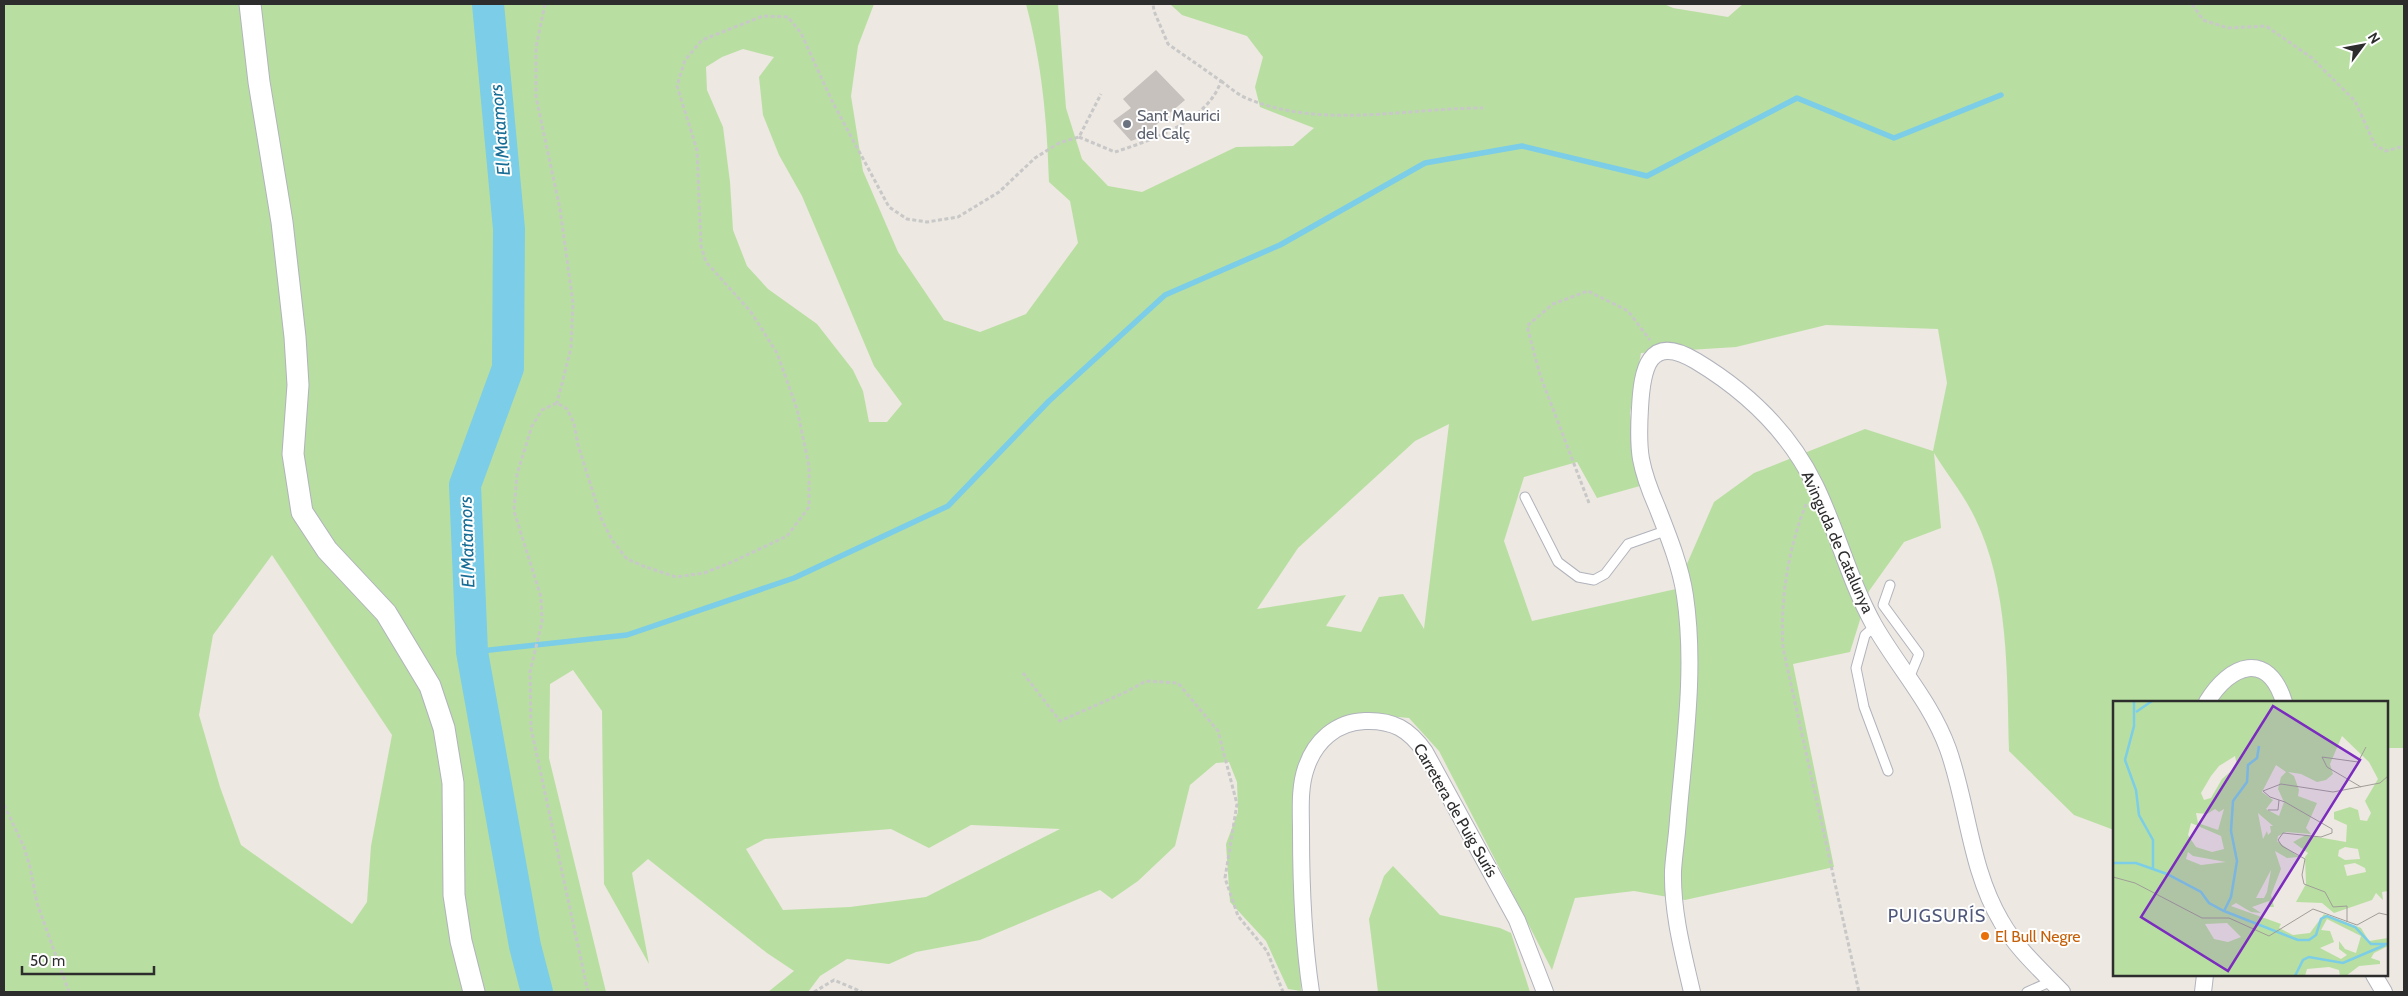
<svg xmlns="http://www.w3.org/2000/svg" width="2408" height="996" font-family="Cabin,sans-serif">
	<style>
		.green { fill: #b8dfa1; fill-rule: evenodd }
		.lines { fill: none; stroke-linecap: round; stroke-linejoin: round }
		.stream { stroke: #7ccde7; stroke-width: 5.5 }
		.river { stroke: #7ccde7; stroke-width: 32 }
		.building { fill: #c6c1bd }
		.service-casing { stroke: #b1b3bc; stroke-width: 11 }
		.minor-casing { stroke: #b1b3bc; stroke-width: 18 }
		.tertiary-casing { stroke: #b1b3bc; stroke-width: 23 }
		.path { stroke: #c8c8c8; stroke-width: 3; stroke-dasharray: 4 2.5; stroke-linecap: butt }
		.service { stroke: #fff; stroke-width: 9 }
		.minor { stroke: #fff; stroke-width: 16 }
		.tertiary { stroke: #fff; stroke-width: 21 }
		.worship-dot { fill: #6b7280; stroke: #fff; stroke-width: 2 }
		.food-dot { fill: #e8710a; stroke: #fff; stroke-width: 2 }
		.labels { text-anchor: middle; stroke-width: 4; stroke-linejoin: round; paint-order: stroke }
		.worship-label { font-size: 16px; fill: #5b616d; stroke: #fff; text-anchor: start }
		.street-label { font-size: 16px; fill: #2d2d2d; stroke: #fff }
		.food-label { font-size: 16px; fill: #c56008; stroke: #fff; text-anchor: start }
		.water-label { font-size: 18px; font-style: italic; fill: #176d96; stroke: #fff }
		.neighbourhood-label { font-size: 18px; letter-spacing: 1px; fill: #50587b; stroke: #fff }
		.inset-river { fill: none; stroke: #7ccde7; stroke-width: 2.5 }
		.inset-road { fill: none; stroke: #a09d99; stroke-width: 1 }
		.view { fill: #7b2cbf; fill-opacity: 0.15; stroke: #7b2cbf; stroke-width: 2.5 }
		.inset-edge { fill: none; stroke: #2d2d2d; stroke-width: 2.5 }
	</style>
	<rect width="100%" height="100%" fill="#ede8e1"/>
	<g class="green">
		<path d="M4 4H874L858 46 851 96 863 171 898 252 944 320 980 332 1026 314 1078 243 1070 201 1049 182C1047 120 1042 64 1026 4H1058L1066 108 1082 159 1108 186 1142 192 1236 147 1293 146 1314 128 1260 107 1255 87 1263 57 1247 36 1182 15 1170 4H1664L1673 8 1728 17 1743 4H2404V748H2387V702H2114V830L2074 815 2009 751C2007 675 2009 587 1975 518 1964 495 1947 474 1934 453L1941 528 1904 542 1869 591 1850 652 1793 664 1834 867 1685 900 1634 891 1575 898 1552 970 1439 751 1409 718 1366 714 1323 731 1296 778 1301 991 1288 989 1266 941 1230 902 1226 844 1238 812 1237 782 1229 762 1216 763 1190 785 1175 846 1138 881 1112 899 1100 890 980 940 916 952 889 964 847 959 820 976 808 992H768L794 971 767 953 648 859 632 873 649 964 604 884 602 711 573 670 550 684 549 758 606 992H4ZM743 49 774 57 759 77 763 115 779 155 802 196 874 366 902 404 887 422H869L863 391 853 370 817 324 768 289 747 266 733 230 730 182 723 127 707 90 706 67 722 57ZM1826 325 1938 329 1947 383 1933 451 1865 429 1754 473 1714 502 1676 589 1532 621 1504 541 1524 477 1577 462 1597 498 1640 486 1630 413 1641 353 1736 347ZM1449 424 1424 629 1403 594 1379 597 1361 632 1326 626 1346 595 1257 609 1298 548 1415 441ZM272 555 392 735 371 846 367 902 352 924 241 845 220 787 199 715 213 635ZM971 825 1060 829 926 897 850 907 783 910 746 849 765 839 891 829 929 848Z"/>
		<polygon points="1393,866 1440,915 1500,928 1511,933 1530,992 1378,992 1369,919 1384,876"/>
	</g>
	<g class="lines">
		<polyline class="stream" points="472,652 627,635 794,578 948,506 1049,401 1165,295 1280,245 1425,163 1522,146 1647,176 1797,98 1894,138 2001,95"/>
		<polyline class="river" points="488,4 509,229 508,368 465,485 472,652 525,946 537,992"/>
	</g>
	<polygon class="building" points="1156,70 1185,100 1142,137 1131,141 1113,121 1131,108 1123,99"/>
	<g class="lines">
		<g class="service-casing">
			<g id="service">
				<polyline points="1525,497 1558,562 1578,577 1594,580 1605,574 1628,544 1665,531"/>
				<polyline points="1890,585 1883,605 1919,654 1910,676"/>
				<polyline points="1875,626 1865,635 1856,668 1864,707 1888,771"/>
				<polyline points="2027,992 2052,981"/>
			</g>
		</g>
		<g class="minor-casing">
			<g id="minor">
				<path d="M2207 702C2230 664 2268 650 2284 702"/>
				<polyline points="2374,975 2384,992"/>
				<path d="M1311 992C1303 939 1301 886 1301 832 1301 811 1299 788 1306 768 1315 741 1336 722 1365 721 1393 720 1409 729 1425 752L1517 920 1545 992"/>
				<path d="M1692 992C1683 953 1672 912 1673 871 1674 854 1677 837 1678 820 1684 747 1696 670 1685 596 1681 567 1668 535 1657 507 1650 491 1644 475 1641 459 1638 442 1639 425 1640 408 1642 370 1648 332 1696 361 1746 391 1789 432 1815 485 1837 530 1849 580 1874 625 1898 667 1931 702 1948 749 1968 805 1970 869 2001 921 2016 948 2041 970 2062 992"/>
				<polyline points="2203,992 2205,975"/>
			</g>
		</g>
		<g class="tertiary-casing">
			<polyline id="tertiary" points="250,4 259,82 282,222 295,337 298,385 293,454 302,512 327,550 386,613 430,686 444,728 453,783 454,895 461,941 474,992"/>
		</g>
		<g class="path">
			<polyline points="545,4 536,47 536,97 560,209 573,303 571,348 557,403"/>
			<polyline points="2192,4 2203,20 2228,28 2266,26 2312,58 2355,101 2375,145 2386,151 2404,146"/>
			<path d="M1221 81C1229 87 1237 94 1246 98 1322 130 1405 108 1483 108"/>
			<path d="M1079 137 1115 152C1152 140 1208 121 1221 81L1168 44 1154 11 1153 4"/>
			<polyline points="1589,503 1540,375 1527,326 1553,304 1588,291 1628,311 1650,340"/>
			<path d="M1806 504C1788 550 1780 599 1783 648L1859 992"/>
			<polyline points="1023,673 1060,721 1126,692 1146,681 1178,683 1218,731 1237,804 1225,878 1238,916 1267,951 1283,992"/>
			<polyline points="4,805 24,847 30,867 37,903 69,992"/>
			<polyline points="588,992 531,728 530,672 542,622 541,597 514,511 517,474 532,426 542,410 557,403 567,409 574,423 578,445 601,518 612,540 627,559 643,566 676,577 704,573 732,562 787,536 809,507 809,466 797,409 777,353 751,312 706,262 701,246 697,150 677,86 685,60 702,40 763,16 788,17 801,33 832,101 889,207 907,219 927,222 958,217 999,192 1035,158 1059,143 1079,137 1101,94"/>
			<polyline points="814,992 834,980 862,992"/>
		</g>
		<use href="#service" class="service"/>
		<use href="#minor" class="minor"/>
		<use href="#tertiary" class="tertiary"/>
	</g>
	<circle class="worship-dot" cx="1127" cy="124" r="5"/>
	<circle class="food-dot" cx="1985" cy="936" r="5"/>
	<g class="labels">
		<g class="worship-label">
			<text x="1137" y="121">Sant Maurici<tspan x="1137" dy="18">del Calç</tspan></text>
		</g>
		<g class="street-label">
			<text transform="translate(1838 542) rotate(66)" y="6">Avinguda de Catalunya</text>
			<text transform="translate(1456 810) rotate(60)" y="6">Carretera de Puig Surís</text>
		</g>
		<g class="food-label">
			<text x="1995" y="942">El Bull Negre</text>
		</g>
		<g class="water-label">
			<text transform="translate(500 130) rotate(-95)" y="6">El Matamors</text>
			<text transform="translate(467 542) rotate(-92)" y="6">El Matamors</text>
		</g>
		<g class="neighbourhood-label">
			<text x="1937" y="922">PUIGSURÍS</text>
		</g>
	</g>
	<g transform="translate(2113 701)">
		<rect width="275" height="275" fill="#ede8e1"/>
		<path d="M0 0H275V190L269 191 270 199 263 192 259 199 221 212 209 202 183 201 193 183 192 156 195 152 180 141 193 134 233 141 234 124 221 118V111L237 106 245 109 247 119 254 120 258 112 252 100 265 78 256 61 229 35 217 63 220 73 213 79 204 81 188 73 175 71 181 75 186 89 185 95 204 102 193 127 198 133 173 131 165 135 164 140 186 156 174 157 162 150 168 168 158 194 161 206H155L156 200 139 206 148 212 138 211 123 202 118 205 168 223 166 227 180 234 197 232 211 213 248 227 256 240 275 237V245L261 252 258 257 267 260V263L246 265 233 275H227L226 269 216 266 194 268 192 275H0ZM122 55 124 65 109 78 98 97 91 99 88 92 98 75 106 65ZM163 64 173 71 168 76 165 88 171 101 166 115 153 108 160 99 149 91ZM102 108 106 111 111 108 105 129 85 122 83 112 94 113ZM145 112 160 125H157L158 131 155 134 154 130 150 138ZM78 122 108 135 111 148 99 151 83 146 75 134ZM232 146 245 148 247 158 232 159 225 155 226 149ZM75 151 80 155 113 161 88 164 73 158ZM242 162 252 167 253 171 234 175 231 164ZM158 169 154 191 151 197H143ZM214 218 248 235 243 252 232 248 226 240V248L234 254 228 258 207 247 221 241 217 230 208 229ZM114 222 128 236 115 241 101 238 92 223Z" fill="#b8dfa1" fill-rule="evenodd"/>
		<path class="inset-river" d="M21 0V25L12 59 23 89 26 114 40 139V167M23 11 39 0M0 162H23L54 173 88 191 96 202 111 210 185 239H196L203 234 208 218 214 215 242 226 258 243H275M111 210 118 196 124 160 118 130 120 100 134 81 135 64 144 57 146 45M182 275 190 259 196 256 230 262 272 244"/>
		<path class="inset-road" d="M248 86 214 66 209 56 245 61 253 46M155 109H165L166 99M0 176 22 182 89 217H116L156 235 200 208 244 224 266 212 275 214M234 221V205L220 206 212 191 191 183 189 174 192 158 169 145 165 139 170 132 208 136 219 132V128L172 101 157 96 150 90 168 83 220 91 267 82 275 75"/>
		<path class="view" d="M160 5 247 59 115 270 28 216Z"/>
		<rect width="275" height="275" class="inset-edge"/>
	</g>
	<rect width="2408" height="996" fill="none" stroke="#2d2d2d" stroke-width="10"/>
	<g transform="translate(2363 45) rotate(58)" stroke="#ffffff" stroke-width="4" paint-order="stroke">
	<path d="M0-4L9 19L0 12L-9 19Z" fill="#2d2d2d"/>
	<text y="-8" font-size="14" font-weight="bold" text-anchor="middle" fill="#2d2d2d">N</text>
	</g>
	<path d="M22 966v8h132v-8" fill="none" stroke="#2d2d2d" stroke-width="2.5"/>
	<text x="30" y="966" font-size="15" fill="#2d2d2d" stroke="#ffffff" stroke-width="4" paint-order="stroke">50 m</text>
</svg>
